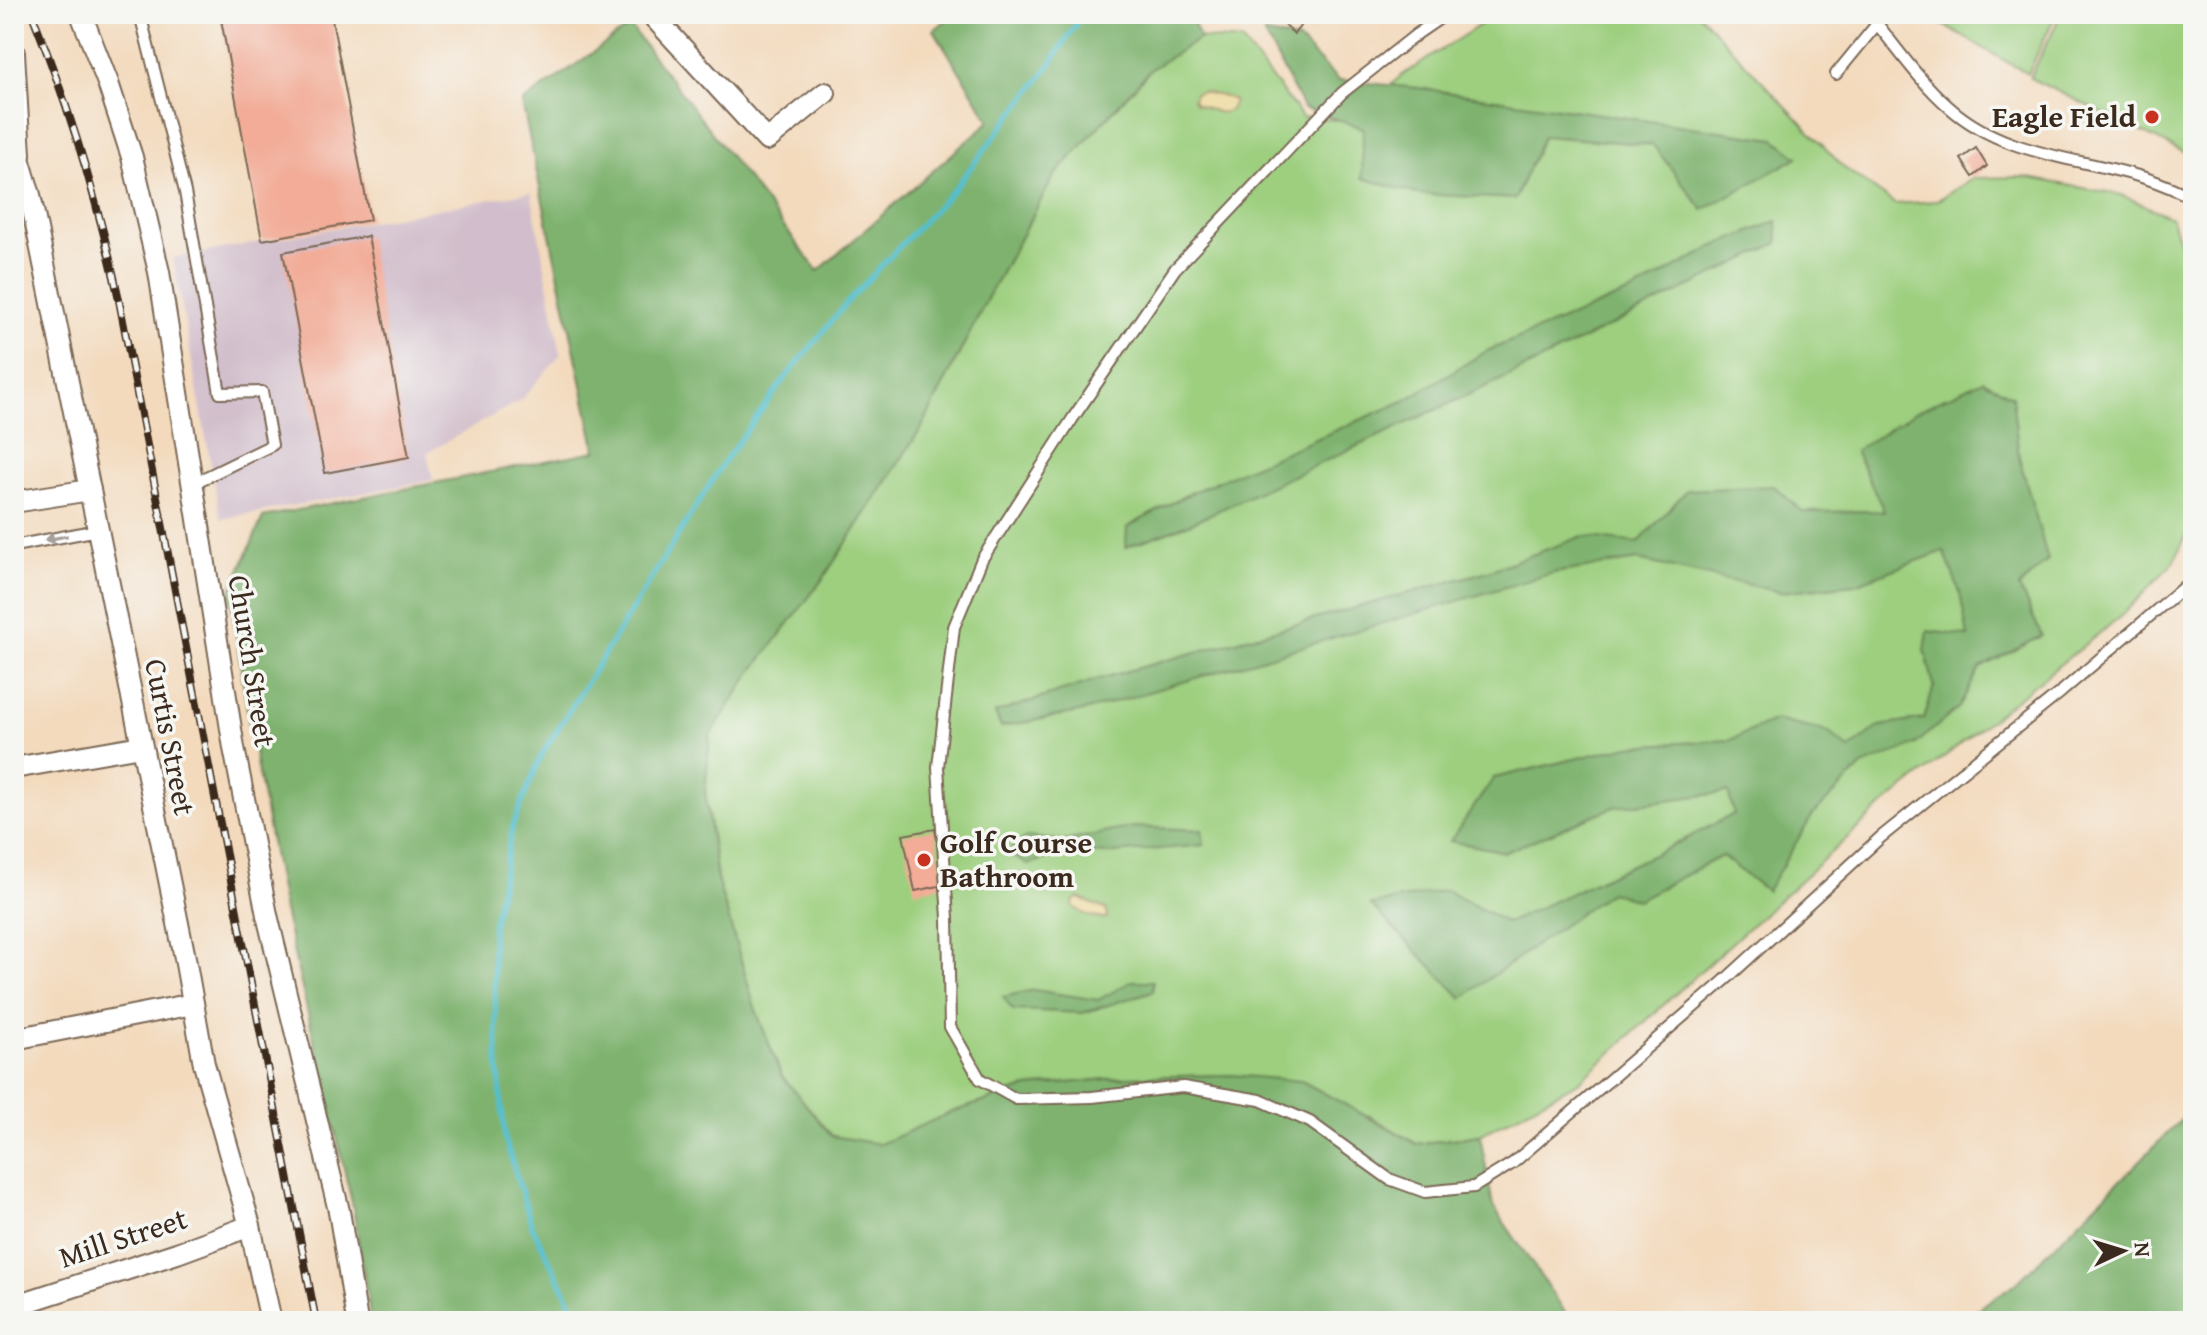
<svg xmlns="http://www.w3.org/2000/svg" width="2207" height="1335" font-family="'Gentium Book Plus',serif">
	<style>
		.industrial { fill: #d1bdcb }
		.green { fill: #9dcf7f; stroke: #6c7c4e; stroke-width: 2 }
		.forest { fill: #7eb26e; stroke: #5c6e46; stroke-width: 2 }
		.sand { fill: #eeda9e; stroke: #94825e; stroke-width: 2 }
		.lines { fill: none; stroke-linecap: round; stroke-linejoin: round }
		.stream { stroke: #53bfce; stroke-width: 5 }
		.building { fill: #f2ac97 }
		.lane-casing { stroke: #7b6856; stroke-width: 14 }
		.street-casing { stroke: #7b6856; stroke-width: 24 }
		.lane { stroke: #fff; stroke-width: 10 }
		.street { stroke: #fff; stroke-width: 20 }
		.rail-casing { stroke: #3b2a1e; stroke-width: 8 }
		.rail { stroke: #f6f6f2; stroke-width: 5; stroke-dasharray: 15; stroke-linecap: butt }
		.oneway { fill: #a79f9a }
		.poi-dot { fill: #c8321e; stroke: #f6f6f2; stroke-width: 3 }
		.labels { text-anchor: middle; stroke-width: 7; stroke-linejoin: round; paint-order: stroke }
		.poi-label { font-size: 30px; font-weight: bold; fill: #3b2a1e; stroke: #f6f6f2; text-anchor: end }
		.street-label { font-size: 30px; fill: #3b2a1e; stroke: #f6f6f2 }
	</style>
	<rect width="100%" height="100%" fill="#f6f6f2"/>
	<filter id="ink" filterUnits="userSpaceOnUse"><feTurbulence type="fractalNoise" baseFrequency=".0125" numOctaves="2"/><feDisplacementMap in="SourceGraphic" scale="16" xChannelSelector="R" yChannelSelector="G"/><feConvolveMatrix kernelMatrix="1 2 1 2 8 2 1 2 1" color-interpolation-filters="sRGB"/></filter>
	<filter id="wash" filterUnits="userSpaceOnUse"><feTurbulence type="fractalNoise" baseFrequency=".006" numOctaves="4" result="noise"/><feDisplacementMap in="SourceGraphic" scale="32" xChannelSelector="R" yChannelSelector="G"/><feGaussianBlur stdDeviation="1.8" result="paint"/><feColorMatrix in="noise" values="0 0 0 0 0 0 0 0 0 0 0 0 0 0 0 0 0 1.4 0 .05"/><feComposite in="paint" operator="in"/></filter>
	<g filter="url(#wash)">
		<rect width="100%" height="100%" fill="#f3dabd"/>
		<polygon class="industrial" points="531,192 561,354 522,399 427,453 433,480 221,519 173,258"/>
		<g class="green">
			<polygon points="1497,14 1699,14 1843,167 1895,204 1936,201 1974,178 2024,177 2121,195 2171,217 2186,261 2193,333 2193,520 2174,562 2121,616 1881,807 1580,1081 1480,1135 1417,1144 1370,1116 1231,1075 1126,1077 1029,1087 952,1112 880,1145 832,1136 781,1075 754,1005 717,879 705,792 710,735 750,674 822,580 922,427 990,293 1054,176 1151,69 1200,38 1242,41 1302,117 1346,121 1401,76"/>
			<polygon points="1924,14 2056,14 2028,74"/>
			<polygon points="2061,14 2193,14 2193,157 2030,78"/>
		</g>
		<g class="forest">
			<polygon points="954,14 1190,14 1200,38 1151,69 1054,176 990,293 922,427 822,580 750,674 710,735 705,792 717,879 754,1005 781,1075 832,1136 880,1144 952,1112 1029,1087 1126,1077 1231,1075 1302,1081 1417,1144 1480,1135 1493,1206 1571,1321 371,1321 353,1207 284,911 252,741 230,593 263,517 596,451 522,103 630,26 818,271 990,121 934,30"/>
			<polygon points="1264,33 1300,41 1338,80 1418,88 1775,139 1798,157 1703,210 1653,145 1543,136 1515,199 1417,194 1362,178 1363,128 1303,108"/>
			<polygon points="1777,221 1778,243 1513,374 1189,524 1126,547 1127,527 1190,493 1404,401 1487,351 1635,290 1715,246"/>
			<polygon points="1983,380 2012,396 2019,457 2048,560 2019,587 2042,636 1980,668 1959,707 1915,745 1862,766 1812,816 1767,891 1722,856 1637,900 1610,892 1462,998 1371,905 1446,890 1507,923 1670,847 1734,814 1728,792 1614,807 1505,852 1450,841 1494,778 1629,746 1730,740 1775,720 1828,732 1849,749 1880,726 1924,719 1934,686 1925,650 1928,631 1968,636 1960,593 1944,551 1855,584 1780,592 1638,560 1553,573 1084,711 1001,727 995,713 1099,679 1488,571 1583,536 1638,543 1687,490 1774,486 1803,512 1884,511 1855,451 1915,412"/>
			<polygon points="1132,827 1202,830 1204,845 1103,854 1068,850 1028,865 1007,853 1026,837 1065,841"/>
			<polygon points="1132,981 1153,981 1153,991 1083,1013 1013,1010 1003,997 1034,990 1098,1000"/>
			<polygon points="2193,1108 2193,1321 1959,1321 2018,1282"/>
		</g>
		<g class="sand">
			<path d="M1202 91C1213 96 1224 94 1234 101L1230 110C1219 117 1208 107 1196 104L1193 99 1195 93Z"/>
			<path d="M1079 898 1107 910V918C1095 920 1082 914 1073 906L1074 900Z"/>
		</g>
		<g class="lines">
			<polyline class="stream" points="580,1321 532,1226 505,1139 498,1064 492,931 513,825 541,756 723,463 783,381 849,300 954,189 1043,75 1083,14"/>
		</g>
		<g id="blocks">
			<g class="building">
				<polygon points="220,14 331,14 370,220 262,240"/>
				<polygon points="1274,14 1303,14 1307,17 1294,34"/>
				<polygon points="1976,148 1987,166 1973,177 1961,159"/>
				<polygon points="368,236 409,457 325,473 283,252"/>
				<polygon points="935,829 944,885 915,891 903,835"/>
			</g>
		</g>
	</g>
	<g filter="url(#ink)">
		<use href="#blocks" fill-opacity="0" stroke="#7b6856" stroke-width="2"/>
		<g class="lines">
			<g class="lane-casing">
				<g id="lane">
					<polyline points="140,14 185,192 220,393 262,392 272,445 194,483"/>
					<polyline points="1446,14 1417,34 1342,93 1175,269 1073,418 982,559 954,627 938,767 948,918 950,1027 980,1079 1016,1099 1092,1097 1183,1087 1260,1100 1310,1122 1389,1179 1425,1192 1474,1187 1513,1163 1724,981 1881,837 2061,692 2193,579"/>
					<path d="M1869 14C1895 45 1918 80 1949 107 2005 157 2081 157 2148 179 2163 184 2179 191 2193 198"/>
					<polyline points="1836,74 1877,24"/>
					<polyline points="14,546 98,530"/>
				</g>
			</g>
			<g class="street-casing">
				<g id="street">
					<polyline points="81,14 108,83 132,157 159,272 234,748 267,915 339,1211 357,1321"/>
					<polyline points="651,14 767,140 825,93"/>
					<polyline points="14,53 20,155"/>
					<polyline points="14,142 30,195 185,958 204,1064 250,1226 271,1321"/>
					<polyline points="14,502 90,490"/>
					<polyline points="14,768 141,746"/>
					<polyline points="14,1039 193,1004"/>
					<polyline points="14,1306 177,1253 250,1226"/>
				</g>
			</g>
			<use href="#lane" class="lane"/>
			<use href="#street" class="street"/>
			<g class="rail-casing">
				<path id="rail" d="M32 14C69 106 97 198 118 295L316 1321"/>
			</g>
			<use href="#rail" class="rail"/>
		</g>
		<defs><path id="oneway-solid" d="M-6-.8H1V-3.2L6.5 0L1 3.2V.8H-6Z" transform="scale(2)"/></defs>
		<use class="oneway" href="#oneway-solid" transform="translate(56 538) rotate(169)"/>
	</g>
	<g class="poi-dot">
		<circle cx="2152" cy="117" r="8"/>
		<circle cx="924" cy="860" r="8"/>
	</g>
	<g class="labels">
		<g class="poi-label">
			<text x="2136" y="127">Eagle Field</text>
			<text x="940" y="853" text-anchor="start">Golf Course<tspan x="940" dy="34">Bathroom</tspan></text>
		</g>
		<g class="street-label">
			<text transform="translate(252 661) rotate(81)" y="10">Church Street</text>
			<text transform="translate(170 737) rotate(79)" y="10">Curtis Street</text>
			<text transform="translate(123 1238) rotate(-18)" y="10">Mill Street</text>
		</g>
	</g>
	<rect width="2207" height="1335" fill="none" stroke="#f6f6f2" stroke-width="48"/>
	<g transform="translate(2123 1251) rotate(86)" stroke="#f6f6f2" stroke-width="6" paint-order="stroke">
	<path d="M0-6L14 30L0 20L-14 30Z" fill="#3b2a1e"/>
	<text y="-12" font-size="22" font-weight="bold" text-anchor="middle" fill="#3b2a1e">N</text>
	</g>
</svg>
